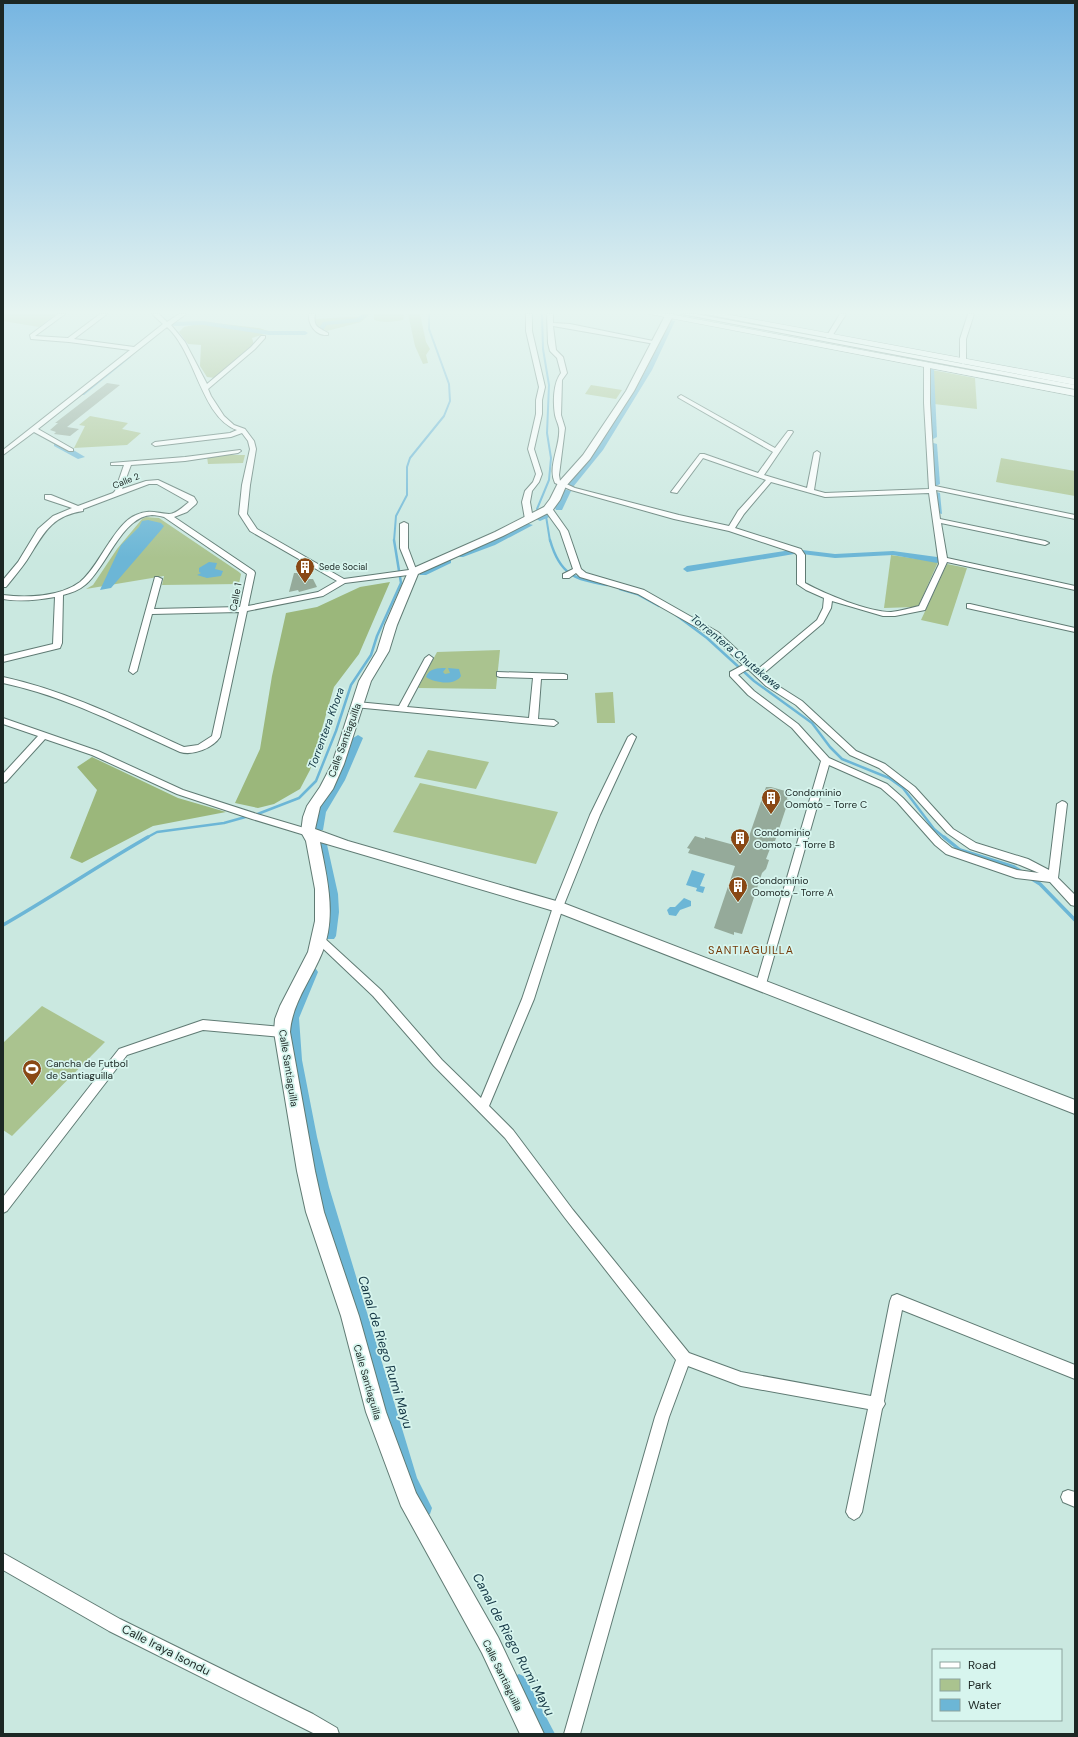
<svg xmlns="http://www.w3.org/2000/svg" width="1078" height="1737" font-family="'DM Sans',sans-serif">
	<style>
		.green { fill: #aac38f }
		.forest { fill: #9bb77b }
		.water { fill: #6cb6d6 }
		.lines { fill: none; stroke-linecap: round; stroke-linejoin: round }
		.stream-far2 { stroke: #6cb6d6; stroke-width: 2 }
		.stream-far1 { stroke: #6cb6d6; stroke-width: 2.5 }
		.stream { stroke: #6cb6d6; stroke-width: 3.5 }
		.canal { fill: #6cb6d6; fill-rule: evenodd }
		.building { fill: #95aa9a }
		.street-casing { stroke: #607b74; stroke-width: 2 }
		.secondary-casing { stroke: #607b74; stroke-width: 2 }
		.primary-casing { stroke: #607b74; stroke-width: 1 }
		.street { fill: #fff; fill-rule: evenodd }
		.secondary { fill: #fff; fill-rule: evenodd }
		.primary { fill: #fff; fill-rule: evenodd }
		.labels { text-anchor: middle; stroke-width: 3.5; stroke-linejoin: round; paint-order: stroke }
		.far-street-label { font-size: 9px; fill: #1c2724; stroke: #d7f5ee }
		.far-poi-label { font-size: 9px; fill: #1c2724; stroke: #d7f5ee; text-anchor: start }
		.street-label { font-size: 10px; fill: #1c2724; stroke: #d7f5ee }
		.poi-label { font-size: 10px; fill: #1c2724; stroke: #d7f5ee; text-anchor: start }
		.water-label { font-size: 11px; font-style: italic; fill: #153745; stroke: #d7f5ee }
		.neighbourhood-label { font-size: 11px; letter-spacing: 1px; fill: #743907; stroke: #d7f5ee }
		.near-street-label { font-size: 12px; fill: #1c2724; stroke: #d7f5ee }
		.near-water-label { font-size: 13px; font-style: italic; fill: #153745; stroke: #d7f5ee }
	</style>
	<rect width="100%" height="100%" fill="#cae8e0"/>
	<g class="green">
		<polygon points="3,314 56,314 39,327 3,321"/>
		<path d="M374 314H404L403 320C394 322 383 323 374 320Z"/>
		<polygon points="408,314 420,314 426,342 430,349 426,355 428,363 423,364 415,346"/>
		<polygon points="368,316 361,322 327,331 313,322 314,319"/>
		<polygon points="932,370 975,378 977,409 934,404"/>
		<polygon points="591,385 622,390 616,399 585,394"/>
		<polygon points="90,416 128,423 122,429 141,433 127,445 74,448 85,426 79,425"/>
		<polygon points="222,455 245,455 243,463 208,464 207,457"/>
		<polygon points="1001,458 1075,471 1075,496 996,482"/>
		<polygon points="146,517 159,518 239,572 241,574 239,584 162,585 164,576 86,589 93,585 117,549 142,519"/>
		<polygon points="891,555 938,562 919,605 915,607 884,608"/>
		<polygon points="947,564 967,568 948,626 921,620"/>
		<polygon points="500,650 496,689 418,688 437,652"/>
		<polygon points="613,692 615,723 597,723 595,693"/>
		<polygon points="428,750 489,762 476,789 414,777"/>
		<polygon points="420,783 558,812 536,864 393,832"/>
		<polygon points="42,1006 105,1042 12,1136 3,1130 3,1043"/>
	</g>
	<g class="forest">
		<polygon points="207,322 259,328 271,332 252,338 254,345 215,378 207,377 200,366 201,345 188,344 179,332 184,327"/>
		<polygon points="390,582 359,654 334,687 310,770 300,789 274,804 258,808 235,803 260,749 272,676 286,613 317,607 360,587"/>
		<polygon points="92,757 178,798 226,812 153,826 82,863 70,858 97,790 77,767"/>
	</g>
	<g class="water">
		<polygon points="148,520 161,523 164,526 161,530 111,588 100,590 121,545 139,527 142,521"/>
		<polygon points="209,562 217,563 215,569 223,571 221,576 207,578 197,575 201,573 199,572 199,568"/>
		<path d="M446 668 443 672 445 674 450 673 448 668 459 669 461 676C455 686 435 683 426 677 429 668 438 668 446 668Z"/>
		<polygon points="692,870 705,874 700,886 705,887 703,893 696,891 697,888 686,885"/>
		<polygon points="684,898 691,901 691,906 680,910 676,916 669,915 667,910 670,907 675,907"/>
	</g>
	<g class="lines">
		<g class="stream-far2">
			<polyline points="537,509 549,480 551,458 547,433 549,385 543,349 542,314"/>
			<polyline points="546,516 550,541"/>
			<polyline points="394,541 396,516 407,495 407,467 410,458 444,416 450,401 449,384 429,329 429,314"/>
		</g>
		<g class="stream-far1">
			<path d="M550 540C560 575 574 579 607 585"/>
			<polyline points="620,589 637,594 659,606"/>
			<polyline points="676,615 707,638 754,681 812,723 830,747 842,759 889,778 903,788 934,829 945,838"/>
			<polyline points="255,815 299,798 316,781 336,731 351,685 371,655 377,636 401,583 394,540"/>
			<polyline points="146,838 157,832 224,823 249,816"/>
		</g>
		<g class="stream">
			<polyline points="944,837 960,850 1014,867 1022,872"/>
			<polyline points="1032,879 1040,884 1075,920"/>
			<path d="M3 925C52 897 99 865 148 837"/>
		</g>
		<g class="canal">
			<polygon points="362,314 370,314 359,322 327,325 323,330 318,329 323,322 357,318"/>
			<polygon points="670,320 675,321 652,370 603,450 573,487 567,487 567,483 596,449 646,370"/>
			<polygon points="203,321 269,331 305,331 308,333 305,335 269,335 203,325 174,326 171,324 174,322"/>
			<polygon points="126,356 131,357 84,395 80,395 80,393"/>
			<polygon points="931,368 934,370 937,437 933,439 929,437 928,370"/>
			<polygon points="973,369 1075,387 1075,391 971,372 970,371"/>
			<polygon points="54,442 60,442 85,457 78,459 54,446"/>
			<polygon points="930,442 937,444 940,484 936,486 932,484"/>
			<polygon points="564,489 571,491 562,510 556,510 555,508"/>
			<polygon points="933,491 940,493 942,514 935,512"/>
			<polygon points="551,511 555,513 554,515 540,521 536,519"/>
			<polygon points="526,523 533,525 495,545 463,557 460,557 456,555"/>
			<polygon points="791,550 795,552 794,554 687,572 683,569 687,566"/>
			<polygon points="802,550 835,554 893,551 937,557 941,560 937,563 893,555 835,558 802,554"/>
			<polygon points="448,558 451,559 451,563 426,575 420,575 419,573"/>
			<polygon points="358,735 363,738 345,780 326,812 323,830 315,830 314,827 316,812 335,780 353,738"/>
			<polygon points="321,836 326,840 338,894 339,912 336,936 334,939 326,939 324,936 327,912 326,894 316,840"/>
			<polygon points="312,967 316,969 318,972 299,1018 302,1060 317,1137 329,1187 417,1478 432,1508 430,1514 424,1516 418,1514 402,1481 315,1187 303,1137 290,1060 287,1018 306,972 308,969"/>
			<polygon points="519,1674 525,1677 555,1734 536,1734 510,1683 513,1677"/>
		</g>
	</g>
	<g class="building">
		<polygon points="107,383 120,385 67,427 79,429 70,436 54,434 56,432 50,430 58,423 55,423"/>
		<polygon points="294,573 304,573 304,579 313,579 317,587 299,592 298,590 289,592"/>
		<polygon points="766,787 771,787 789,792 787,799 789,799 775,841 773,841 766,859 769,860 766,869 762,873 742,934 734,932 734,935 714,928 735,866 688,853 690,849 687,848 695,836 705,839 705,837 745,848"/>
	</g>
	<g class="lines">
		<g class="street-casing">
			<g id="street">
				<path d="M58 314H65L35 336 68 338 100 314H107L74 339 134 347 163 324 152 314H159L167 322 179 314H186L171 325 185 342 207 384 251 347 261 336H265V338L255 349 208 389 211 396 224 416 234 425 245 429 254 441 256 449 250 485 247 514 257 529 344 579 409 570 400 548V524L404 522 408 524V548L417 572 416 574 345 583 323 596 247 611 220 737C213 748 193 756 180 752 122 726 65 696 3 683V677C67 691 125 720 184 747L198 745 212 736 239 612 152 614 137 671 133 674 129 671 155 577H158L162 579 154 609 240 607 247 574 164 517C160 516 156 515 152 515 122 516 106 568 85 585 79 590 71 593 63 595L62 643 60 648 3 662V656L7 655 53 644 55 597C38 600 21 602 3 599V595C26 598 60 597 80 582 92 572 100 556 109 543 116 533 124 520 136 515 149 509 156 513 169 514 176 514 184 506 189 502L157 484H149L83 509V511C50 516 43 535 27 560 21 569 13 578 6 587H3V580L18 562 38 529 53 516 72 508 45 499V495H51L78 506 113 493 115 491 124 465H111V463L185 457 240 450 241 451 238 453 185 461 131 465 122 489 146 481 158 480 194 497 197 502 196 504 187 512 174 517 254 571 255 573 248 606 318 592 337 581 250 531 239 514 242 485 250 449 248 441 242 433 231 437 155 446 152 444 155 442 230 433 237 430C201 417 196 353 167 327L38 429 73 449V451H69L34 432 3 455V450L130 350 69 342 31 339 30 335Z"/>
				<path d="M309 314H315C313 327 318 327 328 333V335C316 336 308 325 309 314Z"/>
				<polygon points="526,314 532,314 532,331 545,387 542,400 542,414 534,449 542,474 539,482 532,491 530,502 533,519 529,521 525,519 522,502 525,491 533,482 536,474 528,449 536,414 536,400 539,387 526,331"/>
				<path d="M547 314H553V323L570 324 658 342 655 344 553 326 556 350 563 357 567 373 562 380 561 415 565 428 559 475 560 481 575 488 679 515 729 526 738 511 766 480 703 458 677 493 671 492 700 454H704L758 473 773 452 679 398 678 397 681 395 775 448 788 431H792L793 432 764 475 807 488 814 453 817 451 820 453 814 490 825 493 929 489 924 403V367L927 365 930 367V403L935 486 1075 515V519L936 490 940 519 1045 541 1049 543 1045 545 941 523 947 558 1075 586V590L947 562 925 610 895 616H883L832 601 831 608 823 623 763 674 772 682 802 701 856 751 885 764 915 787 953 829 976 843 1028 859 1049 870 1057 804 1062 801 1065 802 1067 804 1058 878 1075 895V906L1071 905 1050 882 1016 878 946 854 935 845 897 802 881 788 829 765 766 984 765 987 761 988 757 987 756 984 821 761 792 728 748 695 730 676V672L743 665 712 636 638 594 580 577 576 573 569 578H563V574L573 569 560 531 544 509 551 507 568 531 581 569 586 573 644 590 718 632 758 669 817 620 823 608 824 598 806 590 797 584V555L795 553 729 531 674 519 571 490 555 483C547 467 561 445 559 428 558 423 556 420 555 415 553 403 553 383 561 373L557 358 550 351 548 343ZM771 482 825 497 929 493 939 564 919 606C910 608 900 611 891 612 868 612 825 594 805 583V555L801 549 735 528 744 514ZM748 669 766 686 796 705 850 755 879 768 909 791 947 833 970 849 1020 865 1039 873 1017 870 952 848 941 839 903 798 887 784 829 758 798 724 754 691 738 675Z"/>
				<polygon points="682,314 696,314 1075,385 1075,389"/>
				<polygon points="840,314 846,314 831,338 827,338 826,337"/>
				<polygon points="968,314 974,314 966,339 966,362 963,364 960,362 960,339"/>
				<polygon points="967,604 970,604 1075,628 1075,632 967,608"/>
				<polygon points="429,655 433,658 407,707 529,718 533,678 500,677 497,676 497,672 564,674 567,675 567,679 541,679 538,719 554,720 558,723 554,726 354,707 353,705 354,703 357,702 399,706 425,658"/>
				<polygon points="3,718 98,751 183,790 257,814 311,830 313,832 308,836 252,819 177,794 92,755 45,739 6,782 3,783 3,774 38,736 3,724"/>
				<polygon points="632,734 636,737 600,815 563,907 534,999 489,1106 513,1130 573,1210 689,1353 741,1372 871,1396 890,1301 892,1296 897,1294 1075,1365 1075,1379 902,1310 884,1401 885,1404 882,1409 862,1512 859,1517 854,1520 849,1517 846,1512 868,1409 741,1386 688,1366 669,1417 580,1734 564,1734 655,1417 676,1360 565,1218 505,1138 434,1066 373,996 313,939 314,936 322,936 381,990 442,1060 481,1098 522,999 553,907 590,815 628,737"/>
				<polygon points="203,1020 282,1027 286,1029 288,1032 286,1035 282,1037 203,1030 127,1055 7,1211 3,1213 3,1197 119,1049"/>
				<polygon points="1068,1490 1075,1492 1075,1507 1063,1502 1061,1497 1063,1492"/>
				<polygon points="3,1553 120,1619 313,1714 337,1728 339,1734 315,1734 109,1631 3,1570"/>
			</g>
		</g>
		<g class="secondary-casing">
			<path id="secondary" d="M666 314H674L634 391 590 459 566 486 560 500 552 511 503 536 418 574 397 625 389 651 371 681 344 764 333 789 320 807 315 829 348 841 563 903 1075 1100V1114L554 911 320 842C327 878 337 917 322 953 311 980 292 1003 290 1032L315 1171 324 1212 359 1316 386 1412 416 1493 498 1637 544 1734H520L482 1653 401 1506 366 1412 341 1316 306 1212 297 1171 274 1032 275 1019 280 1006 308 952 315 921V889L306 841 301 832 303 817 307 806 320 787 332 764 359 681 377 651 385 625 408 572 409 570 495 532 544 507 550 499 558 483 583 455 626 391Z"/>
		</g>
		<g class="primary-casing">
			<g id="primary">
				<polygon points="649,314 669,314 1075,390 1075,396"/>
				<polygon points="705,314 725,314 1075,379 1075,385"/>
			</g>
		</g>
		<use href="#street" class="street"/>
		<use href="#secondary" class="secondary"/>
		<use href="#primary" class="primary"/>
	</g>
	<linearGradient id="sky" x2="0" y2="1"><stop stop-color="#76b5e1"/><stop offset="0.56" stop-color="#e7f5f1"/><stop offset="1" stop-color="#e7f5f1" stop-opacity="0"/></linearGradient>
	<rect width="1078" height="558" fill="url(#sky)"/>
	<defs>
		<g id="building-pin" transform="scale(1)"><path d="M0 17L-7.5 6A9.5 9.5 0 1 1 7.5 6Z" fill="#894815" stroke="#d7f5ee"/><path d="M-4-6H4V6H1V3H-1V6H-4ZM-2.5-4.3h1.7v1.8h-1.7ZM.8-4.3h1.7v1.8H.8ZM-2.5-1h1.7V.8h-1.7ZM.8-1h1.7V.8H.8Z" fill="#fff"/></g>
		<g id="stadium-pin" transform="scale(1)"><path d="M0 17L-7.5 6A9.5 9.5 0 1 1 7.5 6Z" fill="#894815" stroke="#d7f5ee"/><path d="M0-5a6.5 5 0 1 0 0 10a6.5 5 0 1 0 0-10ZM-3.5-1.8h7v3.6h-7Z" fill="#fff"/></g>
	</defs>
	<g fill-rule="evenodd">
		<use href="#building-pin" x="305" y="567"/>
		<use href="#building-pin" x="771" y="798"/>
		<use href="#building-pin" x="740" y="838"/>
		<use href="#building-pin" x="738" y="886"/>
		<use href="#stadium-pin" x="32" y="1069"/>
	</g>
	<g class="labels">
		<g class="far-street-label">
			<text transform="translate(126 481) rotate(-22)" y="3">Calle 2</text>
		</g>
		<g class="far-poi-label">
			<text x="319" y="570">Sede Social</text>
		</g>
		<g class="street-label">
			<text transform="translate(235 597) rotate(-79)" y="4">Calle 1</text>
			<text transform="translate(344 740) rotate(-70)" y="4">Calle Santiaguilla</text>
			<text transform="translate(289 1068) rotate(81)" y="4">Calle Santiaguilla</text>
			<text transform="translate(368 1382) rotate(74)" y="4">Calle Santiaguilla</text>
			<text transform="translate(503 1675) rotate(64)" y="4">Calle Santiaguilla</text>
		</g>
		<g class="poi-label">
			<text x="785" y="796">Condominio<tspan x="785" dy="12">Oomoto - Torre C</tspan></text>
			<text x="754" y="836">Condominio<tspan x="754" dy="12">Oomoto - Torre B</tspan></text>
			<text x="752" y="884">Condominio<tspan x="752" dy="12">Oomoto - Torre A</tspan></text>
			<text x="46" y="1067">Cancha de Futbol<tspan x="46" dy="12">de Santiaguilla</tspan></text>
		</g>
		<g class="water-label">
			<text transform="translate(736 652) rotate(39)" y="4">Torrentera Chutakawa</text>
			<text transform="translate(326 728) rotate(-70)" y="4">Torrentera Khora</text>
		</g>
		<g class="neighbourhood-label">
			<text x="751" y="954">SANTIAGUILLA</text>
		</g>
		<g class="near-street-label">
			<text transform="translate(166 1650) rotate(27)" y="4">Calle Iraya Isondu</text>
		</g>
		<g class="near-water-label">
			<text transform="translate(386 1352) rotate(73)" y="5">Canal de Riego Rumi Mayu</text>
			<text transform="translate(514 1644) rotate(62)" y="5">Canal de Riego Rumi Mayu</text>
		</g>
	</g>
	<rect width="1078" height="1737" fill="none" stroke="#1c2724" stroke-width="8"/>
	<rect x="932" y="1649" width="130" height="72" fill="#d7f5ee" stroke="#8ca39d"/>
	<rect x="940" y="1662" width="20" height="6" fill="#ffffff" stroke="#8ca39d"/>
	<text x="968" y="1669" font-size="12" fill="#1c2724">Road</text>
	<rect x="940" y="1679" width="20" height="12" fill="#aac38f" stroke="#8ca39d"/>
	<text x="968" y="1689" font-size="12" fill="#1c2724">Park</text>
	<rect x="940" y="1699" width="20" height="12" fill="#6cb6d6" stroke="#8ca39d"/>
	<text x="968" y="1709" font-size="12" fill="#1c2724">Water</text>
</svg>
